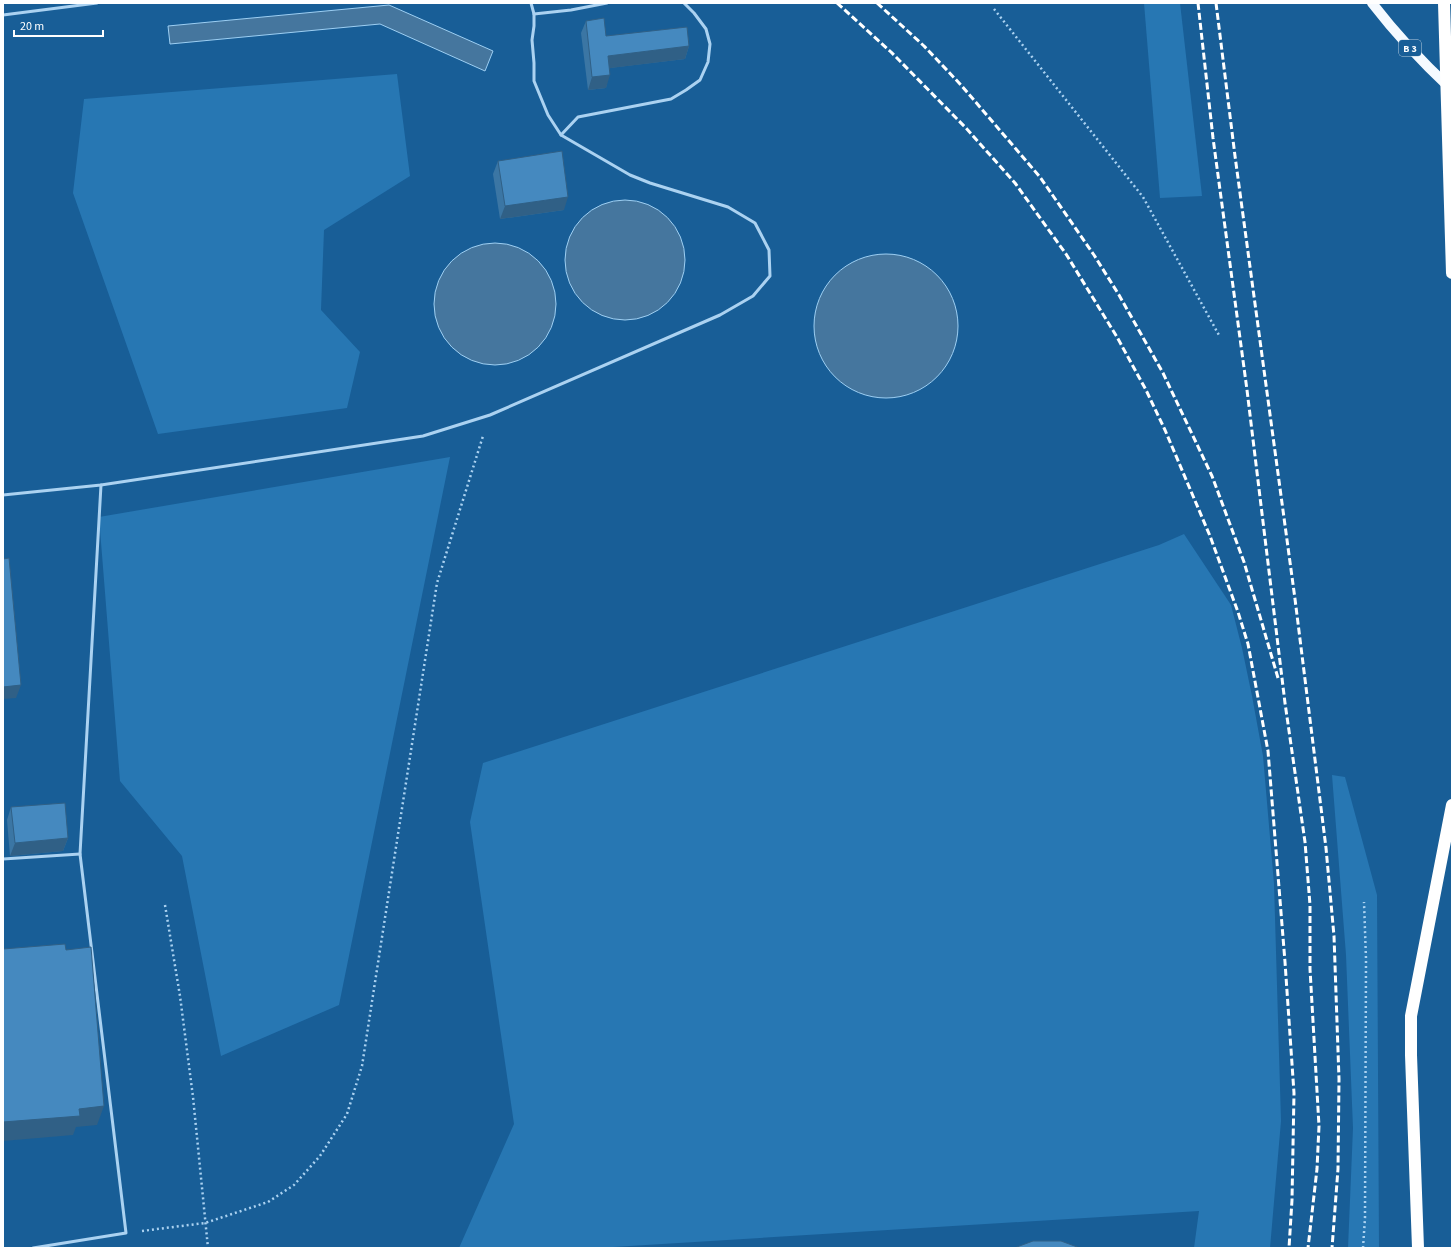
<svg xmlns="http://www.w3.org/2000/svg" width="1455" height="1251" font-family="'Source Sans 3',sans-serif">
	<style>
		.green { fill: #2777b3 }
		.water { fill: #45769e; stroke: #9dcff3 }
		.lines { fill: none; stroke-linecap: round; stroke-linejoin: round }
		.path { stroke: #abd2f1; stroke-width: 2.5; stroke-dasharray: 2 3; stroke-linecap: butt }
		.lane { stroke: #abd2f1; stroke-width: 3 }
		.primary { stroke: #f5faff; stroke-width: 10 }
		.highway { stroke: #fff; stroke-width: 12 }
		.rail { stroke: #fff; stroke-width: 3; stroke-dasharray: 7 3; stroke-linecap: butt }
		.highway-bridge { stroke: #fff; stroke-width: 12 }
		.wall { fill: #3b76a4 }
		.shaded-wall { fill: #306086 }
		.building { fill: #4589bf; stroke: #306086 }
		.labels { text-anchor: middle; stroke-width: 3; stroke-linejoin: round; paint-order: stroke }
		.shield { fill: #185e97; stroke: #bacfe0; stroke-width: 1 }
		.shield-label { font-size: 10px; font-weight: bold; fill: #fff }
	</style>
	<rect width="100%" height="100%" fill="#185e97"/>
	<g class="green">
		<polygon points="1144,3 1180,3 1202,196 1160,198"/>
		<polygon points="397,74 410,176 324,230 321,310 360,352 347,408 158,434 73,193 84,99"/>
		<polygon points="450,457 339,1005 221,1056 182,856 120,781 99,517"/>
		<polygon points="1184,534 1231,605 1242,648 1252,696 1263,756 1274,884 1281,1121 1270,1248 1194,1248 1199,1211 597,1248 459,1248 514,1124 470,822 483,763 1159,545"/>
		<polygon points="1332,775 1345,777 1377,895 1379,1248 1348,1248 1353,1128 1346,955"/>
	</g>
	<g class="water">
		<polygon points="389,5 493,51 485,71 380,24 170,44 168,26"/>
		<circle cx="625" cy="260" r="60"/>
		<circle cx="495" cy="304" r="61"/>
		<circle cx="886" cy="326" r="72"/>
	</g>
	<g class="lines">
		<g class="path">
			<polyline points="994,9 1143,197 1220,337"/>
			<polyline points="165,905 180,996 193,1097 208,1248"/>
			<polyline points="142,1231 205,1223 268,1202 294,1185 320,1156 347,1114 362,1066 437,583 483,436"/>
			<polyline points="1363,1248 1365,1218 1366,959 1364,902"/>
		</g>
		<g class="lane">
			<polyline points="531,3 534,14 571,10 607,3"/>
			<polyline points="3,15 97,3"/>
			<polyline points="561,135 578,117 671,99 686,90 700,80 708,62 710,44 706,29 694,13 684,3"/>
			<polyline points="3,495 101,485 423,436 490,415 720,315 753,296 770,276 769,250 755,223 728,207 650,183 630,175 561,135 548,115 534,81 534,63 532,40 534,26 534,14"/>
			<polyline points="3,859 80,854"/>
			<polyline points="33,1248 126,1233 80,854 101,485"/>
		</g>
		<path class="primary" d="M1372 3C1396 34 1422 62 1450 88"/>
		<polyline class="highway" points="1418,1248 1411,1055 1411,1016 1452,805"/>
		<g class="rail">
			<polyline points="837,3 891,52 966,128 1015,183 1066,254 1117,337 1146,390 1165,430 1210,536 1238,612 1248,644 1268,751 1285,962 1294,1093 1292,1200 1289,1248"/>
			<polyline points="877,3 924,46 961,85 1040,177 1094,255 1119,295 1163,373 1212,476 1244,562 1278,678"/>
			<polyline points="1198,3 1213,138 1247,390 1285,703 1305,842 1310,905 1310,969 1319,1126 1317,1169 1308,1248"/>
			<polyline points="1216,3 1235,156 1295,599 1326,848 1334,936 1339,1079 1338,1169 1332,1248"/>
		</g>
		<polyline class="highway-bridge" points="1444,3 1452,273"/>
	</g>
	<g class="wall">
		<polygon points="586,21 606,36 689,46 685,59 609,68 606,88 588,90 581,33"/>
		<polygon points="498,161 564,210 500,219 493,174"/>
		<polygon points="11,807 68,838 63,851 10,856 7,820"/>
	</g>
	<g class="shaded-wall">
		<polygon points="689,46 685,59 603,69 608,56"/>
		<polygon points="610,75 606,88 588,90 592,77"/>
		<polygon points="568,197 564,210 500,219 505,206"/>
		<polygon points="21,685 16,698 3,699 3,687"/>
		<polygon points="68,838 63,851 10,856 15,843"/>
		<polygon points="104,1106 97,1125 76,1127 73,1135 3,1141 3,1122 79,1109"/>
	</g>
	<g class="building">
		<polygon points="604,18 606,36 687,27 689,46 608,56 610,75 592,77 586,21"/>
		<polygon points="562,151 568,197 505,206 498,161"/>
		<polygon points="9,558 21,685 3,687 3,559"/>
		<polygon points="65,803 68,838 15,843 11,807"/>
		<polygon points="65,944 66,950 91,947 104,1106 79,1109 80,1116 3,1122 3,949"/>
		<polygon points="1033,1241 1061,1241 1080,1248 1014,1248"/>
	</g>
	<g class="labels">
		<rect class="shield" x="1399" y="40" width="22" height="16" rx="3"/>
		<g class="shield-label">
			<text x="1410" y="52">B 3</text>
		</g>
	</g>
	<rect width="1455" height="1251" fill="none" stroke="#ffffff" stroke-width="8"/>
	<path d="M14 30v6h89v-6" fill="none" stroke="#ffffff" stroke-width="2"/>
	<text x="20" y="30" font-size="12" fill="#ffffff" stroke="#185e97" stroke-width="3" paint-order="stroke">20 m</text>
</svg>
